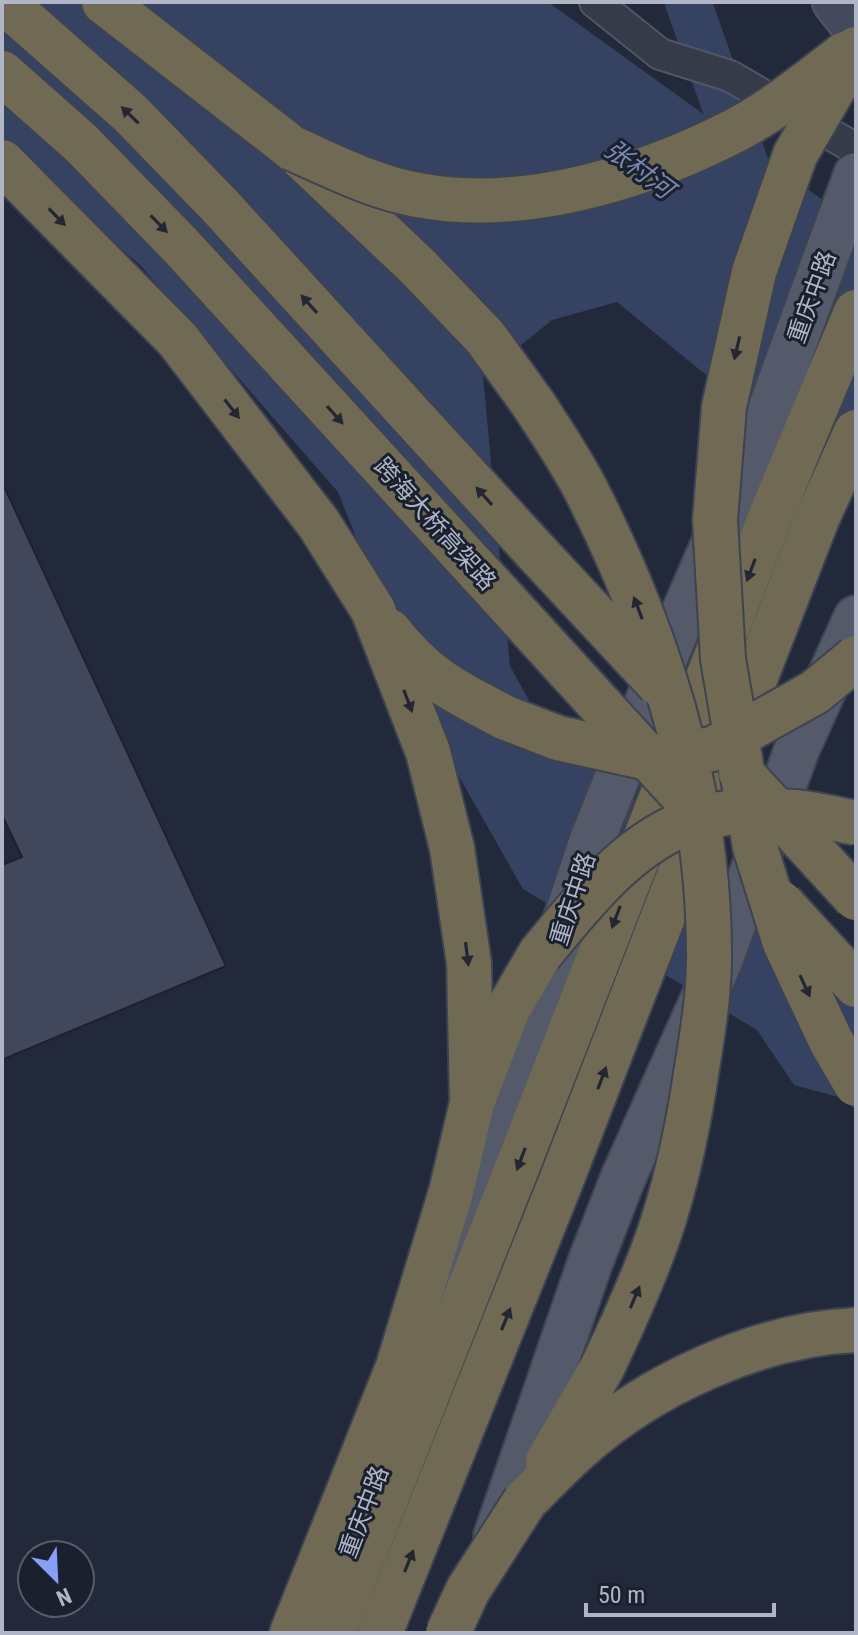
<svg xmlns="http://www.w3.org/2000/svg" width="858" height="1635" font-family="'Roboto Condensed','Noto Sans SC',sans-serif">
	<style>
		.water { fill: #364261 }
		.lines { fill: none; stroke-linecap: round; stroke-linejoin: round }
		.river { stroke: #364261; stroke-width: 46 }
		.building { fill: #41485c; stroke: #1d2231; stroke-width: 2 }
		.street-casing { stroke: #515665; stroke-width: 34 }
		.secondary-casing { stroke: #515665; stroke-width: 46 }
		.primary-casing { stroke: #3f4453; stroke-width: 48 }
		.highway-casing { stroke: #3e4352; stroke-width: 48 }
		.street { stroke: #363b4a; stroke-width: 30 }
		.secondary { stroke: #444a5d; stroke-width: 42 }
		.primary { stroke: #545a6a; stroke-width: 44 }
		.highway { stroke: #706953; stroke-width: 44 }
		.highway-bridge-casing { stroke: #3e4352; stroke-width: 48; stroke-linecap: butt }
		.highway-bridge { stroke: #706953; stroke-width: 44 }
		.oneway { fill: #242733 }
		.labels { text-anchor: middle; stroke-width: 6; stroke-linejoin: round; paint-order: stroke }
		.street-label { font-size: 24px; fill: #b1b6c6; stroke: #1b202f }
		.water-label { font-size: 26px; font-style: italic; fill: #7987ae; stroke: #1b202f }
	</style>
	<rect width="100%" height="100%" fill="#22293a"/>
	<polygon class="water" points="2,2 548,2 856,224 856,498 617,302 552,320 483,376 510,666 537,715 586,763 825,943 856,984 856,1111 845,1099 794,1085 757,1030 523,889 433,731 338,492 139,264 2,147"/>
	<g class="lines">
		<polyline class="river" points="688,2 747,168"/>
	</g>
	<polygon class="building" points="2,482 226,966 4,1059 2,1054 2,865 22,857 2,815"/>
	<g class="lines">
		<g class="street-casing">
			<polyline id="street" points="595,2 660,54 730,76 856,149"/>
		</g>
		<g class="secondary-casing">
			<polyline id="secondary" points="834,2 856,30"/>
		</g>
		<g class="primary-casing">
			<g id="primary">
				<polyline points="447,1275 592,840 680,621 760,437 856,175"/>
				<polyline points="496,1536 590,1263 623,1178 720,961 797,749 856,618"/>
			</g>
		</g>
		<g class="highway-casing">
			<g id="highway">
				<polyline points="4,2 131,114 221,207 537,553"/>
				<polyline points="104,2 292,148 417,266 485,337 534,405"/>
				<polyline points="2,73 82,144 180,245 499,594"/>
				<polyline points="2,162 178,340 319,524 373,610 428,752 452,848 469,963 472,1103"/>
				<path d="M389 631C426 678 455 692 506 718"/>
				<polyline points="548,1461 602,1368"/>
				<path d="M525 1501C542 1484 559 1466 578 1449 649 1385 759 1334 856 1330"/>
				<polyline points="292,1633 398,1367 451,1192 472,1103 508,1009 540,954"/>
				<polyline points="333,1633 519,1163 772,513 856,312"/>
				<polyline points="380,1633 561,1181 816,521 856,432"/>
			</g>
		</g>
		<use href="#street" class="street"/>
		<use href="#secondary" class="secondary"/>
		<use href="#primary" class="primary"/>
		<use href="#highway" class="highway"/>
		<g class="highway-bridge-casing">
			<g id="highway-bridge">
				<polyline points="856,49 795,155 754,272 724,407 715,520 723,659 755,847 785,943 831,1041 856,1084"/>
				<path d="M292 148C333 166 373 187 418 195 519 214 633 181 724 136 768 115 806 84 845 54"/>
				<path d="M534 405C552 433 572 462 587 492 659 634 708 790 709 949 710 995 701 1042 694 1087 686 1137 675 1187 659 1234 643 1280 623 1324 602 1368"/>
				<polyline points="537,553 659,684"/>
				<polyline points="499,594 697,811"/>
				<polyline points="506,718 558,738 648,758 713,749 815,692 856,658"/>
				<polyline points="741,773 856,898"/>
				<polyline points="781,903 856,985"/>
				<path d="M540 954C583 902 630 840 697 819 729 810 763 810 795 812 815 814 836 819 856 823"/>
				<polyline points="448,1633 468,1590 525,1501"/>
			</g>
		</g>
		<use href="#highway-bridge" class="highway-bridge"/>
	</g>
	<defs><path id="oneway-solid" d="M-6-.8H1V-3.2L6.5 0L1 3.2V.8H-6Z" transform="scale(2)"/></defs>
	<g class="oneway">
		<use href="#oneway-solid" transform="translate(130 115) rotate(-136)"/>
		<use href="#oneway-solid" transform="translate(57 217) rotate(46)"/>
		<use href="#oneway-solid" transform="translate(159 224) rotate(46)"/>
		<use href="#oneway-solid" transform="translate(309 304) rotate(-132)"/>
		<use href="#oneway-solid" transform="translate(737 348) rotate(103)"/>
		<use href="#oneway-solid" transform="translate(232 409) rotate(52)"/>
		<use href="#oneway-solid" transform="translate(335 415) rotate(48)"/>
		<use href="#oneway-solid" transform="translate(484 496) rotate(-132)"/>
		<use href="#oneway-solid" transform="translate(751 570) rotate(111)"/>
		<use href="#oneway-solid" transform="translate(638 608) rotate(-111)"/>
		<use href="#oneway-solid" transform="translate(408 701) rotate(69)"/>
		<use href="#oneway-solid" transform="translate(616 917) rotate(111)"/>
		<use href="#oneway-solid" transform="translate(467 954) rotate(83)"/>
		<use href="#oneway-solid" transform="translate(805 986) rotate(65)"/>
		<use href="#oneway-solid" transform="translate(602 1078) rotate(-69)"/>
		<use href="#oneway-solid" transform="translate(521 1159) rotate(111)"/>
		<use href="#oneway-solid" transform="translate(635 1297) rotate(-67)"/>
		<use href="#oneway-solid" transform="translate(506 1319) rotate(-68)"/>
		<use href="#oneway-solid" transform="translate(409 1561) rotate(-68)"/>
	</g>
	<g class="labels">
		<g class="street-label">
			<text transform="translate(812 297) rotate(-70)" y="8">重庆中路</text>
			<text transform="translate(435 524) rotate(48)" y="8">跨海大桥高架路</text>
			<text transform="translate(573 899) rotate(-72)" y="8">重庆中路</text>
			<text transform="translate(364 1512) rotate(-69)" y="8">重庆中路</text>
		</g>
		<g class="water-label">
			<text transform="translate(639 169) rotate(37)" y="9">张村河</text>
		</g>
	</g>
	<rect width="858" height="1635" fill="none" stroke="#b1b6c6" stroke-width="8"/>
	<g transform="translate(56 1579) rotate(156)"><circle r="38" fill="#1b202f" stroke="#575c6b" stroke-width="2"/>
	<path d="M0-6L14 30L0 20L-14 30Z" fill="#87a0f6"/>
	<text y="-12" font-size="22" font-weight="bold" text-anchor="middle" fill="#b1b6c6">N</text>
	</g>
	<path d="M586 1603v12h188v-12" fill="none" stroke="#b1b6c6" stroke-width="4"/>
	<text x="598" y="1603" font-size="24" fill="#b1b6c6" stroke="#1b202f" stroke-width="6" paint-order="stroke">50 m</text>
</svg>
